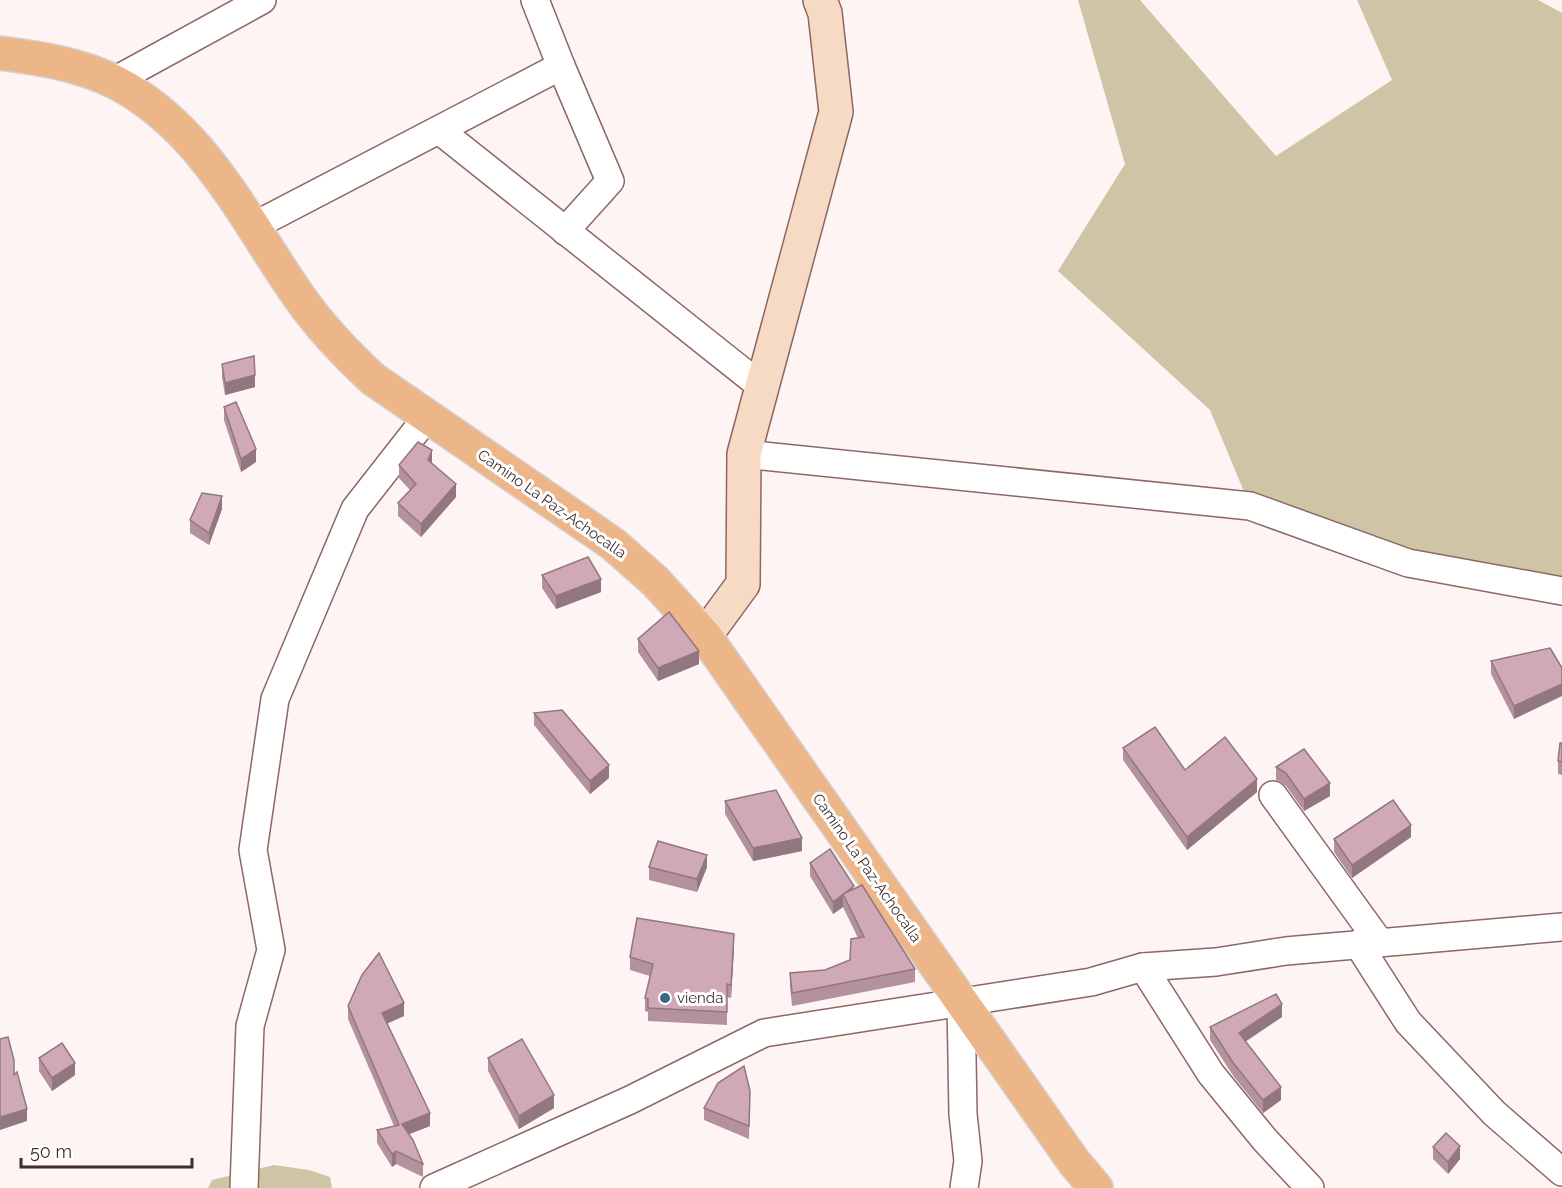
<svg xmlns="http://www.w3.org/2000/svg" width="1562" height="1188" font-family="Raleway,sans-serif">
	<style>
		.green { fill: #d0c4a7 }
		.lines { fill: none; stroke-linecap: round; stroke-linejoin: round }
		.minor-casing { stroke: #8d6763; stroke-width: 30 }
		.secondary-casing { stroke: #8d6763; stroke-width: 36 }
		.primary-casing { stroke: #d5d1d1; stroke-width: 36 }
		.minor { stroke: #fff; stroke-width: 27 }
		.secondary { stroke: #f6dac4; stroke-width: 33 }
		.primary { stroke: #ecb689; stroke-width: 33 }
		.wall { fill: #b3919d }
		.shaded-wall { fill: #927680 }
		.building { fill: #d0a9b7; stroke: #927680; stroke-width: 1.5 }
		.poi-dot { fill: #336a85; stroke: #fff; stroke-width: 2 }
		.labels { text-anchor: middle; stroke-width: 6; stroke-linejoin: round; paint-order: stroke }
		.street-label { font-size: 15px; fill: #3f2e2d; stroke: #fff }
		.poi-label { font-size: 15px; fill: #3f2e2d; stroke: #fff; text-anchor: start }
	</style>
	<rect width="100%" height="100%" fill="#fdf4f3"/>
	<g class="green">
		<polygon points="1078,0 1140,0 1276,156 1392,80 1357,0 1538,0 1562,13 1562,591 1408,563 1250,506 1210,410 1058,271 1125,164"/>
		<polygon points="274,1165 309,1170 330,1177 332,1188 208,1188 212,1180"/>
	</g>
	<g class="lines">
		<g class="minor-casing">
			<g id="minor">
				<polyline points="561,66 610,181 565,231"/>
				<polyline points="114,81 262,0"/>
				<polyline points="439,130 762,387"/>
				<polyline points="254,226 561,66 535,0"/>
				<polyline points="744,454 1250,506 1408,563 1562,591"/>
				<polyline points="1273,795 1380,943"/>
				<polyline points="1358,944 1408,1022 1494,1113 1562,1172"/>
				<polyline points="1143,967 1211,1074 1265,1140 1310,1188"/>
				<polyline points="961,1002 963,1114 968,1161 964,1188"/>
				<polyline points="244,1188 250,1026 271,950 253,850 275,699 355,509 427,417"/>
				<polyline points="434,1188 630,1100 764,1033 1091,982 1143,967 1216,962 1286,951 1562,927"/>
			</g>
		</g>
		<g class="secondary-casing">
			<polyline id="secondary" points="705,636 743,584 744,454 836,112 825,13 820,0"/>
		</g>
		<g class="primary-casing">
			<path id="primary" d="M0 53C39 58 79 64 115 82 204 128 245 220 300 298 321 328 346 354 373 379L613 544 655 581 705 636 1074 1162 1096 1188"/>
		</g>
		<use href="#minor" class="minor"/>
		<use href="#secondary" class="secondary"/>
		<use href="#primary" class="primary"/>
	</g>
	<g class="wall">
		<polygon points="222,364 255,387 225,395 222,377"/>
		<polygon points="224,407 256,462 241,472 224,420"/>
		<polygon points="432,463 456,497 421,537 398,516 398,503 410,490 399,478 399,465"/>
		<polygon points="222,509 209,545 190,533 190,520"/>
		<polygon points="542,575 601,592 556,609 542,588"/>
		<polygon points="638,639 699,664 658,681 638,652"/>
		<polygon points="1550,648 1514,719 1491,674 1491,661"/>
		<polygon points="534,713 609,778 590,794 534,725"/>
		<polygon points="1562,743 1562,775 1558,774 1558,761"/>
		<polygon points="1123,748 1185,770 1257,792 1187,850 1123,760"/>
		<polygon points="1276,767 1330,796 1304,811 1286,786 1276,780"/>
		<polygon points="725,801 802,851 753,861 725,814"/>
		<polygon points="1411,837 1352,878 1334,852 1334,839"/>
		<polygon points="810,863 854,889 915,969 915,982 792,1006 790,986 790,973 825,970 850,960 858,938 843,907 833,914 810,876"/>
		<polygon points="649,867 707,867 697,892 649,880"/>
		<polygon points="734,947 731,998 727,997 727,1025 648,1021 648,1012 645,1011 645,998 650,976 630,970 630,957"/>
		<polygon points="348,1006 404,1016 387,1023 430,1126 409,1134 423,1164 423,1177 396,1164 392,1167 377,1143 377,1130 394,1126 348,1019"/>
		<polygon points="1282,1017 1245,1041 1281,1100 1263,1113 1234,1077 1210,1040 1210,1027"/>
		<polygon points="39,1058 75,1075 52,1091 39,1071"/>
		<polygon points="488,1058 554,1108 519,1129 488,1071"/>
		<polygon points="750,1091 749,1139 704,1120 704,1108"/>
		<polygon points="1433,1147 1460,1159 1448,1174 1433,1159"/>
	</g>
	<g class="shaded-wall">
		<polygon points="255,375 255,387 225,395 225,383"/>
		<polygon points="256,449 256,462 241,472 241,459"/>
		<polygon points="432,450 432,463 428,460"/>
		<polygon points="456,484 456,497 421,537 421,524"/>
		<polygon points="222,496 222,509 209,545 209,533"/>
		<polygon points="601,579 601,592 556,609 556,596"/>
		<polygon points="699,651 699,664 658,681 658,668"/>
		<polygon points="1562,684 1562,696 1514,719 1514,706"/>
		<polygon points="609,765 609,778 590,794 590,781"/>
		<polygon points="1257,779 1257,792 1187,850 1187,837"/>
		<polygon points="1330,783 1330,796 1304,811 1304,799"/>
		<polygon points="1411,825 1411,837 1352,878 1352,865"/>
		<polygon points="802,838 802,851 753,861 753,848"/>
		<polygon points="707,855 707,867 697,892 697,879"/>
		<polygon points="843,894 843,907 833,914 833,902"/>
		<polygon points="734,934 734,947 731,998 731,985"/>
		<polygon points="404,1003 404,1016 382,1026 382,1013"/>
		<polygon points="1282,1004 1282,1017 1239,1046 1239,1033"/>
		<polygon points="75,1063 75,1075 52,1091 52,1078"/>
		<polygon points="1281,1087 1281,1100 1263,1113 1263,1100"/>
		<polygon points="554,1095 554,1108 519,1129 519,1116"/>
		<polygon points="27,1109 27,1121 0,1130 0,1117"/>
		<polygon points="430,1113 430,1126 402,1137 402,1124"/>
		<polygon points="1460,1146 1460,1159 1448,1174 1448,1162"/>
		<polygon points="396,1151 396,1164 392,1167 392,1154"/>
	</g>
	<g class="building">
		<polygon points="254,356 255,375 225,383 222,364"/>
		<polygon points="236,402 256,449 241,459 224,407"/>
		<polygon points="418,442 432,450 428,460 456,484 421,524 398,503 416,484 399,465"/>
		<polygon points="202,493 222,496 209,533 190,520"/>
		<polygon points="588,557 601,579 556,596 542,575"/>
		<polygon points="669,612 699,651 658,668 638,639"/>
		<polygon points="1550,648 1562,668 1562,684 1514,706 1491,661"/>
		<polygon points="562,710 609,765 590,781 534,713"/>
		<polygon points="1155,727 1185,770 1225,737 1257,779 1187,837 1123,748"/>
		<polygon points="1560,743 1562,743 1562,762 1558,761"/>
		<polygon points="1304,749 1330,783 1304,799 1286,773 1276,767"/>
		<polygon points="776,790 802,838 753,848 725,801"/>
		<polygon points="1393,800 1411,825 1352,865 1334,839"/>
		<polygon points="658,841 707,855 697,879 649,867"/>
		<polygon points="830,849 854,886 833,902 810,863"/>
		<polygon points="862,885 915,969 792,993 790,973 825,970 850,960 851,939 864,937 843,894"/>
		<polygon points="637,918 734,934 731,985 727,984 727,1012 648,1008 648,999 645,998 653,964 630,957"/>
		<polygon points="379,953 404,1003 382,1013 430,1113 402,1124 413,1140 423,1164 396,1151 392,1154 377,1130 399,1125 348,1006 362,975"/>
		<polygon points="1276,994 1282,1004 1239,1033 1281,1087 1263,1100 1234,1064 1210,1027"/>
		<polygon points="8,1037 14,1060 14,1075 17,1072 27,1109 0,1117 0,1039"/>
		<polygon points="522,1039 554,1095 519,1116 488,1058"/>
		<polygon points="62,1043 75,1063 52,1078 39,1058"/>
		<polygon points="744,1066 750,1091 749,1126 704,1108 718,1083"/>
		<polygon points="1446,1133 1460,1146 1448,1162 1433,1147"/>
	</g>
	<circle class="poi-dot" cx="665" cy="998" r="6"/>
	<g class="labels">
		<g class="street-label">
			<text transform="translate(552 504) rotate(35)" y="5">Camino La Paz-Achocalla</text>
			<text transform="translate(867 868) rotate(55)" y="5">Camino La Paz-Achocalla</text>
		</g>
		<g class="poi-label">
			<text x="677" y="1003">vienda</text>
		</g>
	</g>
	<path d="M21 1158v9h171v-9" fill="none" stroke="#3f2e2d" stroke-width="3"/>
	<text x="30" y="1158" font-size="18" fill="#3f2e2d" stroke="#ffffff" stroke-width="4.5" paint-order="stroke">50 m</text>
</svg>
